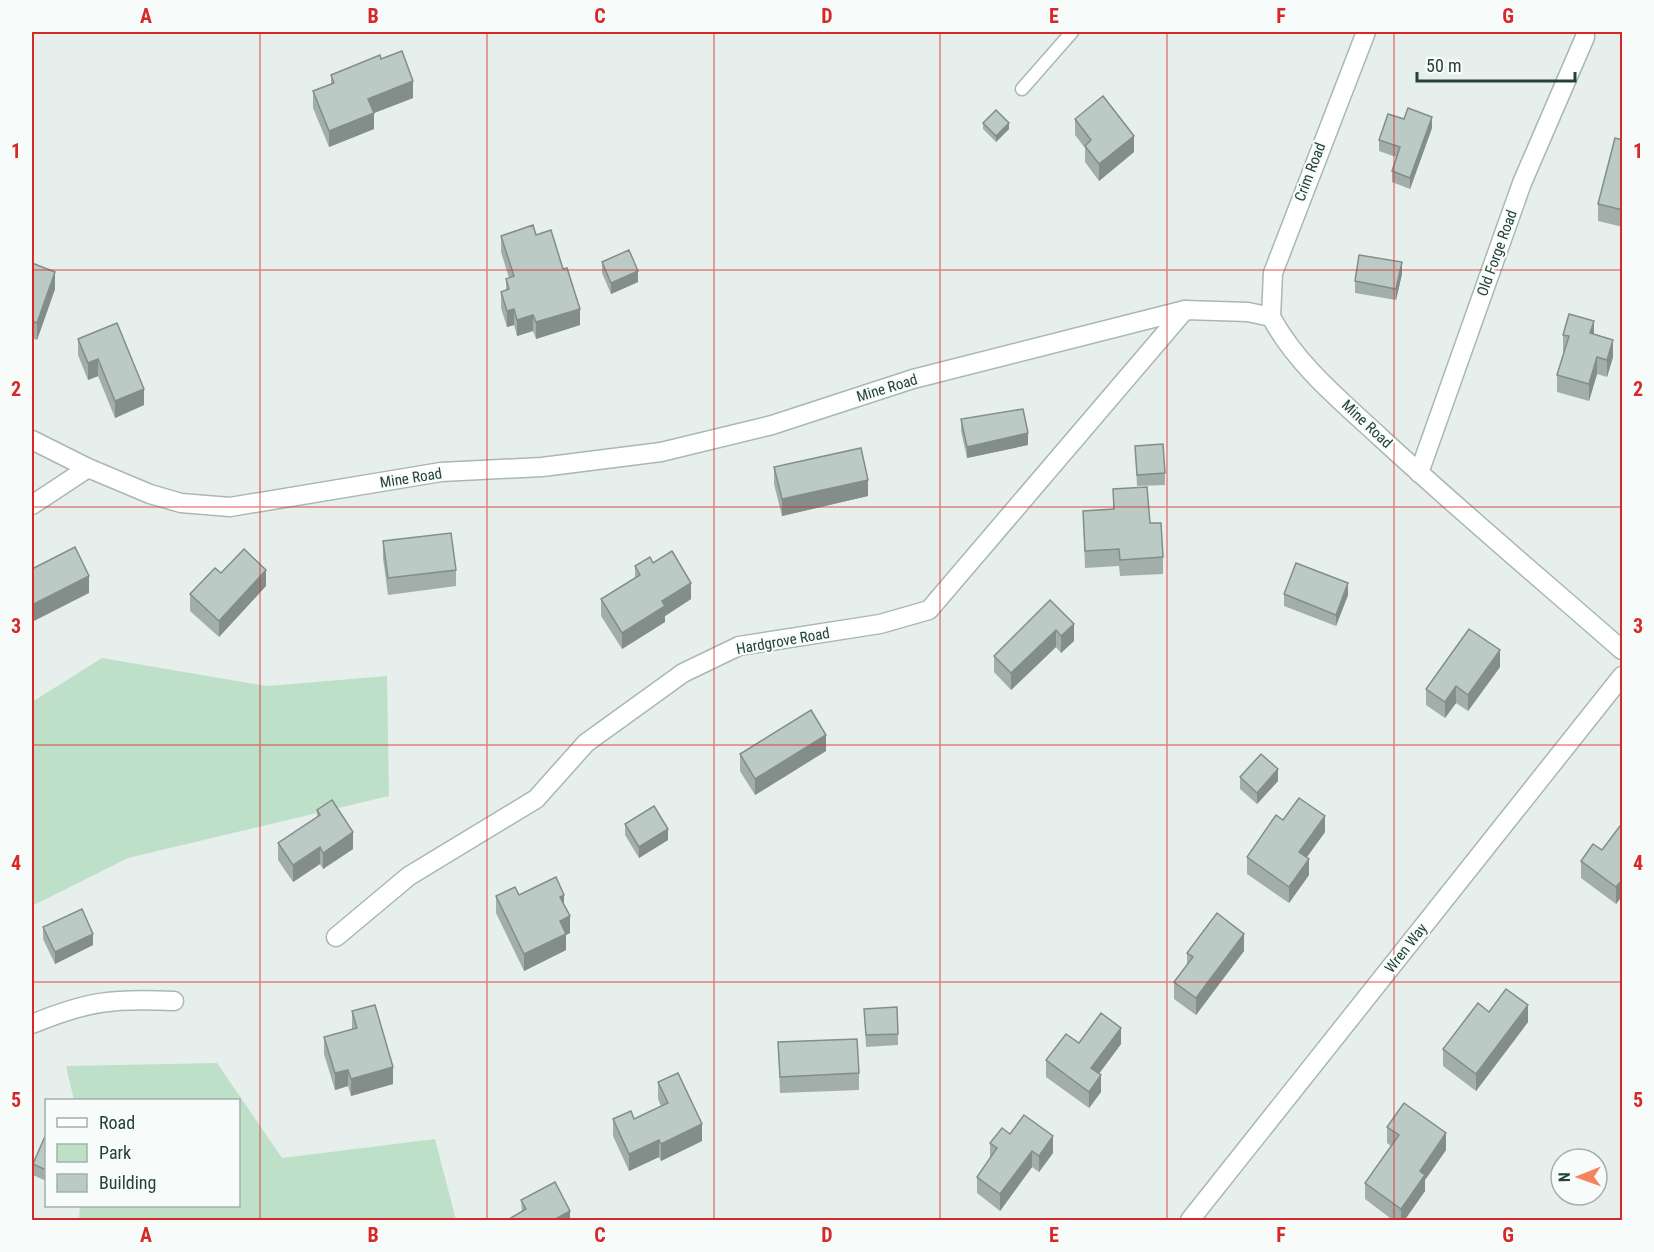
<svg xmlns="http://www.w3.org/2000/svg" width="1654" height="1252" font-family="'Roboto Condensed',sans-serif">
	<style>
		.green { fill: #bfe0c8 }
		.lines { fill: none; stroke-linecap: round; stroke-linejoin: round }
		.service-casing { stroke: #a8b8b2; stroke-width: 15 }
		.minor-casing { stroke: #a8b8b2; stroke-width: 21 }
		.tertiary-casing { stroke: #a8b8b2; stroke-width: 21 }
		.service { stroke: #fff; stroke-width: 12 }
		.minor { stroke: #fff; stroke-width: 18 }
		.tertiary { stroke: #fff; stroke-width: 18 }
		.wall { fill: #a1aea9 }
		.shaded-wall { fill: #838d89 }
		.building { fill: #bbcac4; stroke: #838d89; stroke-width: 1.5 }
		.grid { fill: none; stroke: #d62828; stroke-width: 1.5; stroke-opacity: 0.55 }
		.labels { text-anchor: middle; stroke-width: 4.5; stroke-linejoin: round; paint-order: stroke }
		.street-label { font-size: 15px; fill: #24423a; stroke: #f7fbf9 }
		.neatline { fill: none; stroke: #d62828; stroke-width: 2 }
		.grid-label { font-size: 20px; text-anchor: middle; font-weight: bold; fill: #d62828 }
	</style>
	<rect width="100%" height="100%" fill="#e6efeb"/>
	<g class="green">
		<polygon points="102,658 267,686 387,676 389,796 128,858 32,906 32,702"/>
		<polygon points="217,1063 282,1158 435,1139 456,1220 79,1220 80,1206 238,1206 238,1100 74,1100 66,1066"/>
	</g>
	<g class="lines">
		<g class="service-casing">
			<polyline id="service" points="1022,89 1072,32"/>
		</g>
		<g class="minor-casing">
			<g id="minor">
				<polyline points="1419,473 1522,183 1585,37"/>
				<polyline points="32,505 88,468"/>
				<polyline points="336,937 409,876 536,799 586,743 683,673 739,646 880,624 929,610 1185,310"/>
				<path d="M32 1024C88 1001 113 998 174 1001"/>
				<polyline points="1190,1220 1622,676"/>
			</g>
		</g>
		<g class="tertiary-casing">
			<g id="tertiary">
				<polyline points="1271,317 1273,273 1366,32"/>
				<path d="M32 440 88 468 150 494 181 503 230 507 441 472 542 467 661 452 772 425 913 379 1185 310 1248 312 1271 317C1297 365 1340 400 1380 437 1459 510 1541 579 1622 650"/>
			</g>
		</g>
		<use href="#service" class="service"/>
		<use href="#minor" class="minor"/>
		<use href="#tertiary" class="tertiary"/>
	</g>
	<g class="wall">
		<polygon points="381,59 413,98 374,113 374,129 329,147 313,108 313,91 331,85 331,75"/>
		<polygon points="1075,119 1134,152 1099,181 1085,162 1085,148 1075,135"/>
		<polygon points="983,123 1009,129 996,142 983,129"/>
		<polygon points="1432,128 1410,189 1392,182 1392,171 1396,157 1379,151 1379,140"/>
		<polygon points="1623,140 1623,227 1598,221 1598,204"/>
		<polygon points="536,235 580,325 536,339 533,331 517,336 514,325 507,327 501,308 501,292 506,290 506,279 509,278 501,252 501,236"/>
		<polygon points="602,262 638,282 611,294 602,273"/>
		<polygon points="32,263 55,289 37,340 32,338"/>
		<polygon points="1402,274 1396,300 1355,293 1355,281"/>
		<polygon points="1594,334 1613,357 1607,377 1597,374 1589,401 1557,392 1557,375 1564,352 1563,351 1563,335"/>
		<polygon points="78,339 144,405 115,418 98,376 88,380 78,355"/>
		<polygon points="961,419 1028,445 967,458 961,431"/>
		<polygon points="1135,446 1165,473 1165,485 1137,486"/>
		<polygon points="774,467 868,496 782,516 774,484"/>
		<polygon points="1113,489 1150,523 1163,557 1163,574 1120,576 1119,566 1085,568 1083,511 1113,509"/>
		<polygon points="383,541 456,570 456,586 388,595 383,558"/>
		<polygon points="653,563 691,599 665,616 665,622 622,649 601,616 601,599 635,578 635,566"/>
		<polygon points="221,573 266,586 219,637 190,611 190,594"/>
		<polygon points="1284,594 1348,595 1336,626 1284,606"/>
		<polygon points="1050,600 1074,641 1061,653 1056,647 1011,690 994,672 994,656"/>
		<polygon points="1500,667 1468,711 1456,703 1445,718 1426,705 1426,689"/>
		<polygon points="826,751 755,795 740,771 740,754"/>
		<polygon points="1240,777 1278,781 1257,804 1240,789"/>
		<polygon points="317,810 353,849 323,869 320,864 293,882 278,860 278,843 317,817"/>
		<polygon points="1283,820 1325,832 1307,857 1309,875 1289,903 1247,874 1247,857"/>
		<polygon points="1623,822 1623,895 1616,904 1581,878 1581,861 1602,850"/>
		<polygon points="625,824 668,840 639,858 625,835"/>
		<polygon points="519,895 564,905 570,933 566,935 566,950 524,971 496,913 496,896"/>
		<polygon points="43,927 93,945 55,964 43,939"/>
		<polygon points="1244,951 1196,1015 1174,999 1174,982 1187,965 1187,953"/>
		<polygon points="864,1009 898,1034 898,1045 866,1047"/>
		<polygon points="352,1011 393,1084 351,1096 348,1086 335,1090 324,1054 324,1037 352,1029"/>
		<polygon points="1489,1012 1528,1022 1476,1091 1443,1066 1443,1049"/>
		<polygon points="778,1042 859,1073 859,1090 780,1093"/>
		<polygon points="1079,1043 1121,1044 1099,1074 1101,1092 1089,1108 1046,1077 1046,1060"/>
		<polygon points="658,1082 702,1141 661,1161 659,1157 629,1171 613,1136 613,1119 634,1119 661,1106 658,1099"/>
		<polygon points="1387,1127 1446,1150 1425,1180 1425,1191 1404,1221 1394,1221 1365,1199 1365,1183 1391,1146 1387,1143"/>
		<polygon points="46,1134 46,1181 33,1175 33,1164"/>
		<polygon points="1010,1134 1053,1153 1039,1172 1032,1167 1000,1211 977,1193 977,1177 990,1158 990,1143"/>
		<polygon points="521,1200 570,1221 509,1221 509,1219 522,1212"/>
	</g>
	<g class="shaded-wall">
		<polygon points="413,81 413,98 374,113 374,129 329,147 329,131 368,99"/>
		<polygon points="1432,117 1432,128 1410,189 1410,178"/>
		<polygon points="1009,123 1009,129 996,142 996,136"/>
		<polygon points="1134,136 1134,152 1099,181 1099,164"/>
		<polygon points="1402,262 1402,274 1396,300 1396,289"/>
		<polygon points="638,271 638,282 611,294 611,283"/>
		<polygon points="55,272 55,289 37,340 37,323"/>
		<polygon points="514,309 514,325 507,327 507,311"/>
		<polygon points="580,309 580,325 536,339 536,322"/>
		<polygon points="533,315 533,331 517,336 517,320"/>
		<polygon points="1594,321 1594,338 1590,333"/>
		<polygon points="1613,340 1613,357 1607,377 1607,360"/>
		<polygon points="1597,357 1597,374 1589,401 1589,384"/>
		<polygon points="98,359 98,376 88,380 88,363"/>
		<polygon points="144,389 144,405 115,418 115,401"/>
		<polygon points="1028,433 1028,445 967,458 967,447"/>
		<polygon points="868,480 868,496 782,516 782,499"/>
		<polygon points="266,570 266,586 219,637 219,621"/>
		<polygon points="89,576 89,593 32,622 32,605"/>
		<polygon points="691,583 691,599 665,616 665,622 622,649 622,633 662,601"/>
		<polygon points="1348,583 1348,595 1336,626 1336,615"/>
		<polygon points="1074,624 1074,641 1061,653 1061,636"/>
		<polygon points="1056,630 1056,647 1011,690 1011,673"/>
		<polygon points="1500,650 1500,667 1468,711 1468,695"/>
		<polygon points="1456,686 1456,703 1445,718 1445,702"/>
		<polygon points="826,735 826,751 755,795 755,779"/>
		<polygon points="1278,769 1278,781 1257,804 1257,793"/>
		<polygon points="1325,816 1325,832 1299,868 1299,852"/>
		<polygon points="668,829 668,840 639,858 639,847"/>
		<polygon points="353,832 353,849 323,869 323,853"/>
		<polygon points="320,847 320,864 293,882 293,865"/>
		<polygon points="1309,859 1309,875 1289,903 1289,887"/>
		<polygon points="1623,879 1623,895 1616,904 1616,887"/>
		<polygon points="564,895 564,911 560,897"/>
		<polygon points="570,916 570,933 566,935 566,950 524,971 524,954 560,921"/>
		<polygon points="93,934 93,945 55,964 55,952"/>
		<polygon points="1244,934 1244,951 1196,1015 1196,998"/>
		<polygon points="1528,1005 1528,1022 1476,1091 1476,1074"/>
		<polygon points="1121,1028 1121,1044 1091,1084 1091,1068"/>
		<polygon points="393,1067 393,1084 351,1096 351,1079"/>
		<polygon points="348,1070 348,1086 335,1090 335,1073"/>
		<polygon points="1101,1075 1101,1092 1089,1108 1089,1092"/>
		<polygon points="702,1124 702,1141 661,1161 661,1144"/>
		<polygon points="1446,1133 1446,1150 1425,1180 1425,1191 1404,1221 1401,1221 1401,1209 1420,1171"/>
		<polygon points="1053,1136 1053,1153 1039,1172 1039,1156"/>
		<polygon points="659,1140 659,1157 629,1171 629,1154"/>
		<polygon points="1032,1151 1032,1167 1000,1211 1000,1194"/>
		<polygon points="570,1211 570,1221 552,1221"/>
	</g>
	<g class="building">
		<polygon points="402,51 413,81 368,99 374,113 329,131 313,91 334,83 331,75 380,55 381,59"/>
		<polygon points="1103,96 1134,136 1099,164 1085,146 1091,140 1075,119"/>
		<polygon points="1408,108 1432,117 1410,178 1392,171 1400,147 1379,140 1388,114 1404,119"/>
		<polygon points="996,110 1009,123 996,136 983,123"/>
		<polygon points="1615,138 1623,140 1623,210 1598,204"/>
		<polygon points="533,225 536,235 551,230 563,269 567,268 580,309 536,322 533,315 517,320 514,309 507,311 501,292 509,289 506,279 514,276 501,236"/>
		<polygon points="629,250 638,271 611,283 602,262"/>
		<polygon points="1359,255 1402,262 1396,289 1355,281"/>
		<polygon points="32,263 55,272 37,323 32,321"/>
		<polygon points="1569,314 1594,321 1590,333 1613,340 1607,360 1597,357 1589,384 1557,375 1569,336 1563,335"/>
		<polygon points="117,323 144,389 115,401 98,359 88,363 78,339"/>
		<polygon points="1023,409 1028,433 967,447 961,419"/>
		<polygon points="1163,444 1165,473 1137,475 1135,446"/>
		<polygon points="861,448 868,480 782,499 774,467"/>
		<polygon points="1147,487 1150,523 1161,523 1163,557 1120,560 1119,549 1085,551 1083,511 1114,509 1113,489"/>
		<polygon points="451,533 456,570 388,578 383,541"/>
		<polygon points="75,547 89,576 32,605 32,569"/>
		<polygon points="244,549 266,570 219,621 190,594 215,568 221,573"/>
		<polygon points="672,551 691,583 662,601 665,606 622,633 601,599 640,575 635,566 650,557 653,563"/>
		<polygon points="1296,563 1348,583 1336,615 1284,594"/>
		<polygon points="1050,600 1074,624 1061,636 1056,630 1011,673 994,656"/>
		<polygon points="1469,629 1500,650 1468,695 1456,686 1445,702 1426,689"/>
		<polygon points="811,710 826,735 755,779 740,754"/>
		<polygon points="1261,754 1278,769 1257,793 1240,777"/>
		<polygon points="1299,798 1325,816 1299,852 1309,859 1289,887 1247,857 1276,815 1283,820"/>
		<polygon points="332,800 353,832 323,853 320,847 293,865 278,843 320,815 317,810"/>
		<polygon points="654,806 668,829 639,847 625,824"/>
		<polygon points="1623,822 1623,879 1616,887 1581,861 1593,844 1602,850"/>
		<polygon points="556,877 564,895 560,897 570,916 560,921 566,934 524,954 496,896 515,887 519,895"/>
		<polygon points="82,909 93,934 55,952 43,927"/>
		<polygon points="1217,913 1244,934 1196,998 1174,982 1193,957 1187,953"/>
		<polygon points="1506,989 1528,1005 1476,1074 1443,1049 1478,1003 1489,1012"/>
		<polygon points="375,1005 393,1067 351,1079 348,1070 335,1073 324,1037 357,1028 352,1011"/>
		<polygon points="897,1007 898,1034 866,1035 864,1009"/>
		<polygon points="1101,1013 1121,1028 1091,1068 1101,1075 1089,1092 1046,1060 1066,1034 1079,1043"/>
		<polygon points="857,1039 859,1073 780,1077 778,1042"/>
		<polygon points="678,1073 702,1124 661,1144 659,1140 629,1154 613,1119 631,1111 634,1119 668,1103 658,1082"/>
		<polygon points="1404,1103 1446,1133 1420,1171 1425,1175 1401,1209 1365,1183 1399,1135 1387,1127"/>
		<polygon points="1024,1115 1053,1136 1039,1156 1032,1151 1000,1194 977,1177 997,1148 990,1143 1002,1128 1010,1134"/>
		<polygon points="46,1134 46,1170 33,1164"/>
		<polygon points="555,1182 570,1211 552,1221 510,1221 509,1219 526,1209 521,1200"/>
	</g>
	<path class="grid" d="M260 32V1220M487 32V1220M714 32V1220M940 32V1220M1167 32V1220M1394 32V1220M32 270H1622M32 507H1622M32 745H1622M32 982H1622"/>
	<g class="labels">
		<g class="street-label">
			<text transform="translate(1310 172) rotate(-69)" y="5">Crim Road</text>
			<text transform="translate(1497 253) rotate(-70)" y="5">Old Forge Road</text>
			<text transform="translate(887 388) rotate(-17)" y="5">Mine Road</text>
			<text transform="translate(1367 424) rotate(43)" y="5">Mine Road</text>
			<text transform="translate(411 478) rotate(-9)" y="5">Mine Road</text>
			<text transform="translate(783 641) rotate(-10)" y="5">Hardgrove Road</text>
			<text transform="translate(1406 948) rotate(-52)" y="5">Wren Way</text>
		</g>
	</g>
	<rect width="1654" height="1252" fill="none" stroke="#f7fbf9" stroke-width="66"/>
	<rect x="45" y="1099" width="195" height="108" fill="#f7fbf9" stroke="#a3b1ad" stroke-width="1.5"/>
	<rect x="57" y="1118" width="30" height="9" fill="#ffffff" stroke="#a3b1ad" stroke-width="1.5"/>
	<text x="99" y="1129" font-size="18" fill="#24423a">Road</text>
	<rect x="57" y="1144" width="30" height="18" fill="#bfe0c8" stroke="#a3b1ad" stroke-width="1.5"/>
	<text x="99" y="1159" font-size="18" fill="#24423a">Park</text>
	<rect x="57" y="1174" width="30" height="18" fill="#bbcac4" stroke="#a3b1ad" stroke-width="1.5"/>
	<text x="99" y="1189" font-size="18" fill="#24423a">Building</text>
	<g transform="translate(1579 1177) rotate(269)"><circle r="28" fill="#f7fbf9" stroke="#a3b1ad" stroke-width="1.5"/>
	<path d="M0-4.5L10 22L0 15L-10 22Z" fill="#f4845f"/>
	<text y="-9" font-size="16" font-weight="bold" text-anchor="middle" fill="#24423a">N</text>
	</g>
	<path d="M1417 72v9h158v-9" fill="none" stroke="#24423a" stroke-width="3"/>
	<text x="1426" y="72" font-size="18" fill="#24423a" stroke="#f7fbf9" stroke-width="4.5" paint-order="stroke">50 m</text>
	<rect x="33" y="33" width="1588" height="1186" class="neatline"/>
	<g class="grid-label">
		<text x="146" y="23">A</text>
		<text x="373" y="23">B</text>
		<text x="600" y="23">C</text>
		<text x="827" y="23">D</text>
		<text x="1054" y="23">E</text>
		<text x="1281" y="23">F</text>
		<text x="1508" y="23">G</text>
		<text x="16" y="158">1</text>
		<text x="1638" y="158">1</text>
		<text x="16" y="396">2</text>
		<text x="1638" y="396">2</text>
		<text x="16" y="633">3</text>
		<text x="1638" y="633">3</text>
		<text x="16" y="870">4</text>
		<text x="1638" y="870">4</text>
		<text x="16" y="1107">5</text>
		<text x="1638" y="1107">5</text>
		<text x="146" y="1242">A</text>
		<text x="373" y="1242">B</text>
		<text x="600" y="1242">C</text>
		<text x="827" y="1242">D</text>
		<text x="1054" y="1242">E</text>
		<text x="1281" y="1242">F</text>
		<text x="1508" y="1242">G</text>
	</g>
</svg>
